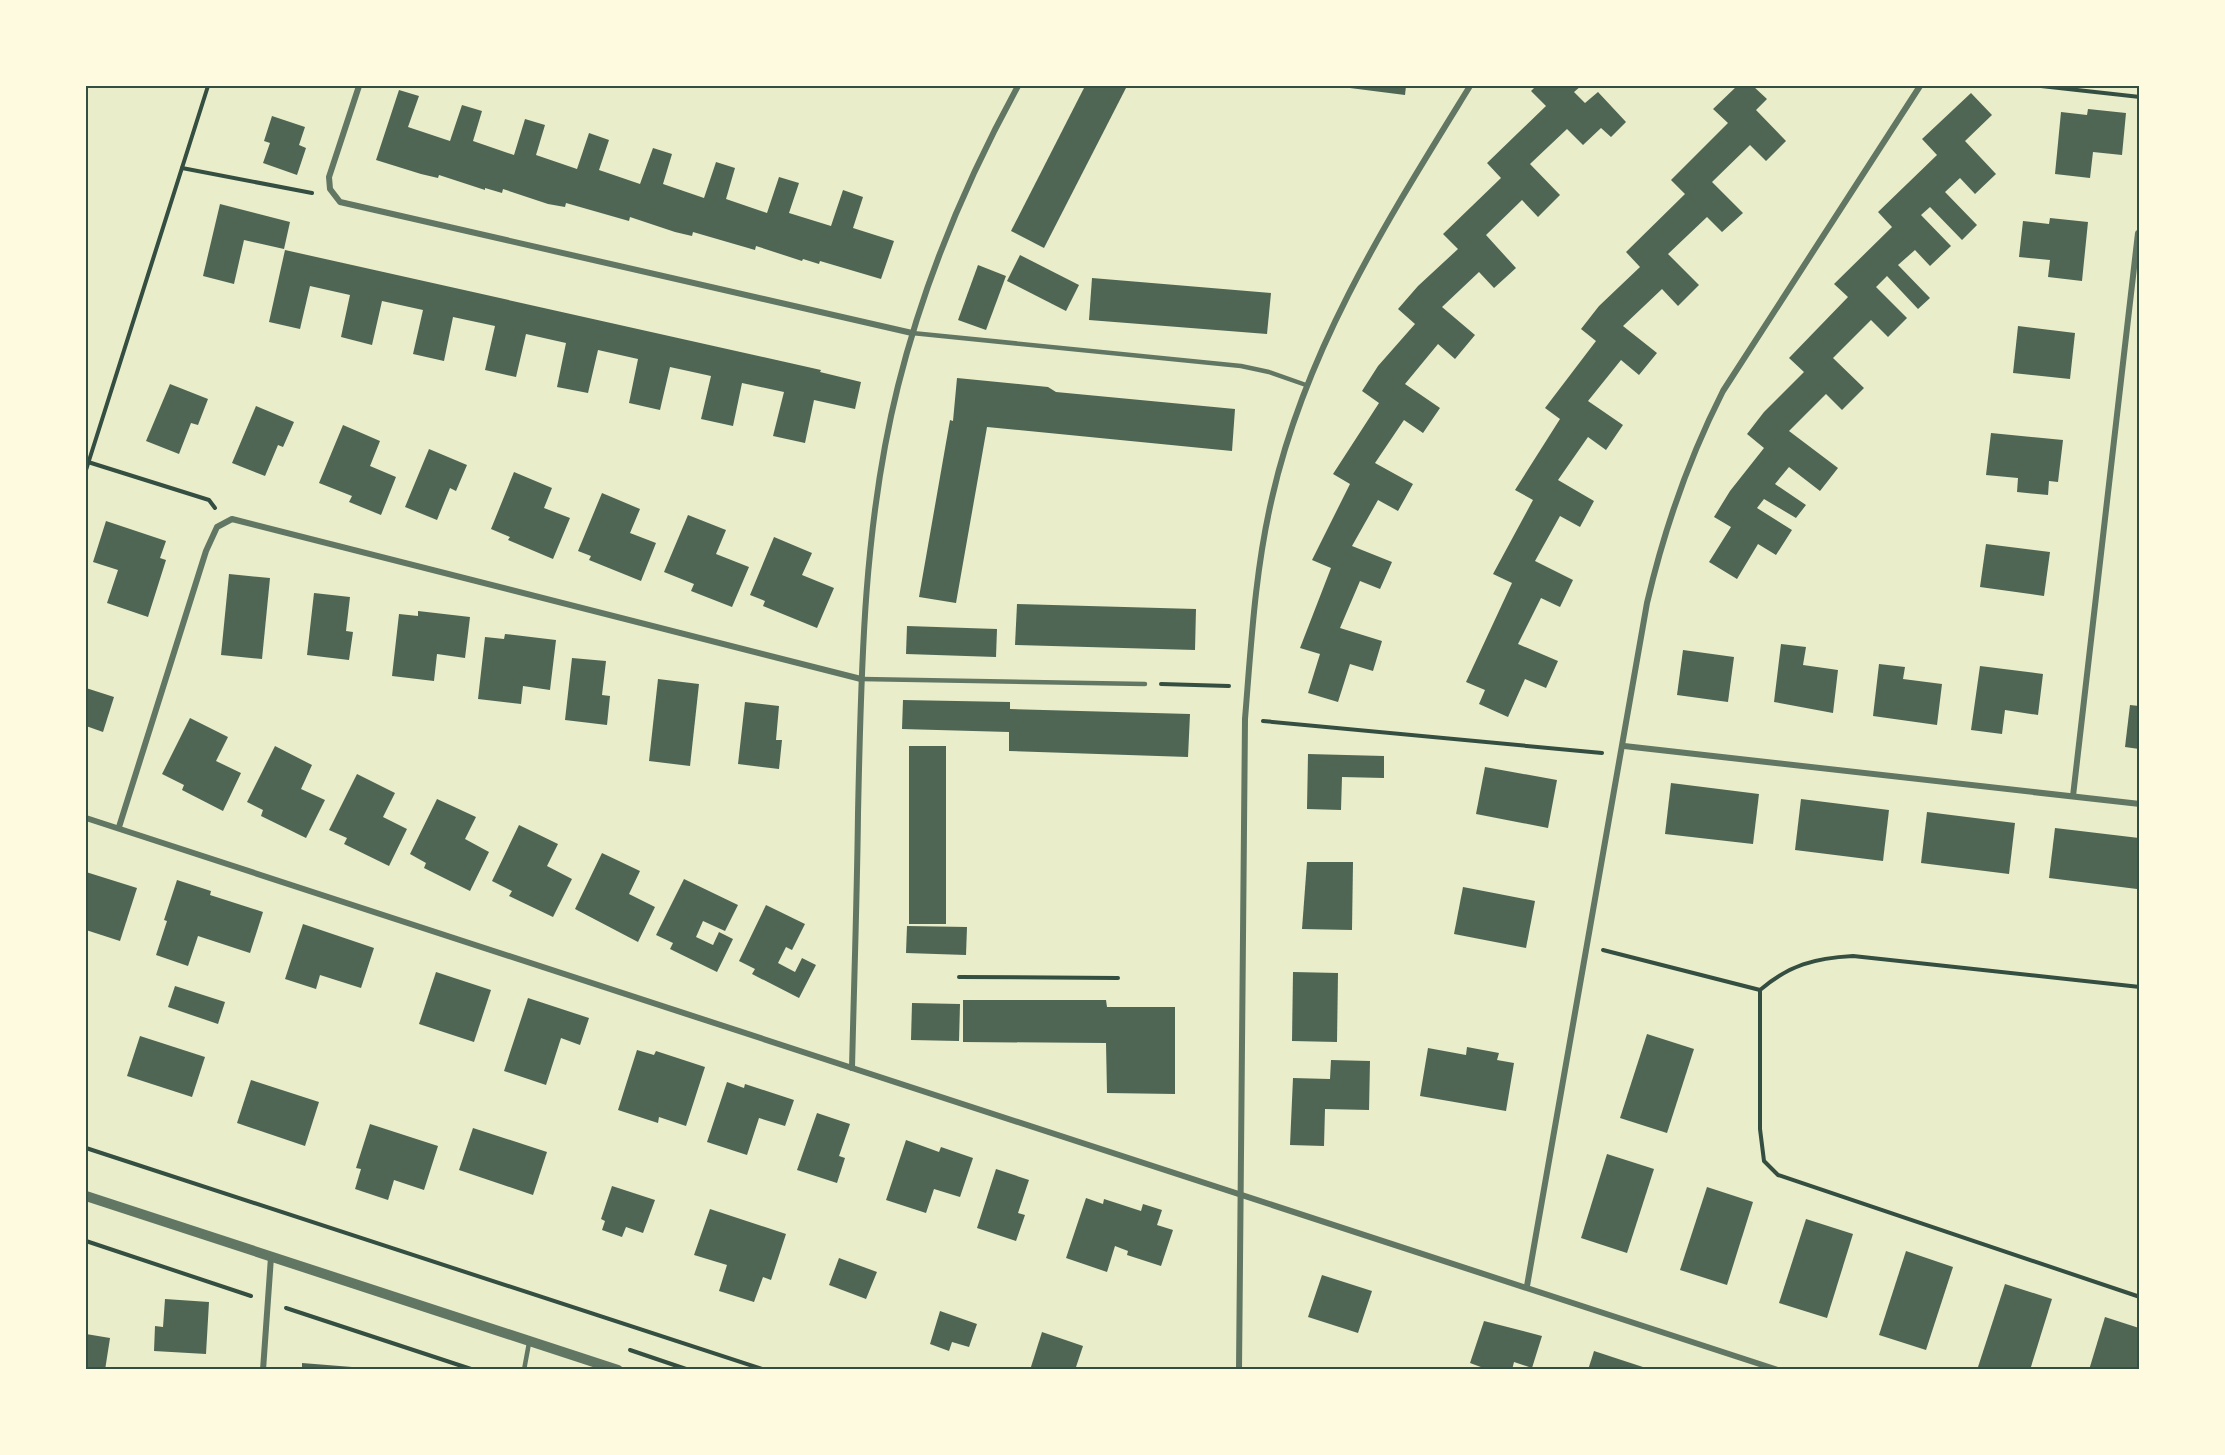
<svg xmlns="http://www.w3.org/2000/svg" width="2225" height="1455" font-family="'Nunito Sans',sans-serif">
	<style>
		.building { fill: #4f6655 }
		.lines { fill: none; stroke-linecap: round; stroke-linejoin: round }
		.path { stroke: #344e41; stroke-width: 4 }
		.service { stroke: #617663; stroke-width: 4.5 }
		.minor { stroke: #617663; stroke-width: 6 }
		.tertiary { stroke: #617663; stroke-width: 10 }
		.neatline { fill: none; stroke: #344e41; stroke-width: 2 }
	</style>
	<rect width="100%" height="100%" fill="#e9edc9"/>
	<g class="building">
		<polygon points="1085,86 1127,86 1044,248 1011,231"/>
		<polygon points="1334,86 1406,86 1405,95"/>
		<polygon points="1536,86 1581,86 1574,92 1585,103 1598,92 1626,122 1611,137 1601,128 1583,145 1567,129 1530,164 1560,195 1538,217 1522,200 1486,235 1516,268 1494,288 1479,272 1442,307 1475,335 1455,359 1438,344 1405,384 1440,408 1423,433 1404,420 1375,463 1413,484 1398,511 1378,500 1352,546 1392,562 1380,589 1360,581 1340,628 1382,641 1373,671 1350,664 1338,702 1308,693 1320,654 1300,648 1331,568 1312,560 1350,484 1333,474 1379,403 1362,391 1378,366 1415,324 1398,309 1418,286 1458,249 1443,234 1501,178 1487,163 1546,106 1531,91"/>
		<polygon points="1737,86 1753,86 1767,99 1756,110 1786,141 1766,161 1750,145 1712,182 1743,213 1722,232 1707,217 1668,254 1699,285 1678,306 1662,289 1623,326 1657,353 1639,375 1621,360 1588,401 1623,425 1606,450 1588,437 1558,480 1594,501 1580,527 1560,516 1535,561 1573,580 1560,607 1541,598 1518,644 1558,661 1546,688 1525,679 1508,717 1479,704 1485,690 1466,682 1512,583 1493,574 1533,500 1515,490 1560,419 1545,408 1596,341 1581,329 1599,306 1640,267 1626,252 1685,194 1671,180 1728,123 1713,109"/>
		<polygon points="399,90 419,96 408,127 450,141 462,105 482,111 473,141 514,155 525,119 545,125 536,155 577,169 589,133 609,140 599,170 640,184 653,148 672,154 663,184 704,198 716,162 735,168 726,199 767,213 779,177 799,183 789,213 831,226 843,190 863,197 853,228 894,241 881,279 820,261 819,264 803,259 802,261 756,246 755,250 693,232 692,236 675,232 630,217 629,221 566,203 565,207 548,204 503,189 502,193 485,188 485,190 439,175 438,178 421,174 376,160"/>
		<polygon points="1971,93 1992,115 1965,141 1996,174 1975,194 1960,178 1945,192 1977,225 1962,240 1930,207 1921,215 1951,246 1930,266 1915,250 1898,265 1930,298 1918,309 1887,276 1876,287 1907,318 1888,337 1871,320 1833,358 1864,388 1842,410 1826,394 1789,431 1838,468 1820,491 1789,467 1775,484 1806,505 1796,518 1764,499 1757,508 1792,530 1776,555 1758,544 1737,579 1709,562 1731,527 1714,517 1730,491 1764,448 1747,434 1764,412 1804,372 1789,358 1848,297 1834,284 1892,227 1878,212 1937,155 1922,139"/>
		<polygon points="2088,109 2126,113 2122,155 2093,152 2090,178 2055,174 2061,112 2087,115"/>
		<polygon points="272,116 305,127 299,145 306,148 297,175 263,163 270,143 264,141"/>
		<polygon points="220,204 290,222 284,249 244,240 234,284 203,276"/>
		<polygon points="2050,218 2088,222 2082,281 2048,277 2050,260 2019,257 2023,221 2049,224"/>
		<polygon points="285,250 821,370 820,372 861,382 855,409 814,400 805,443 773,436 784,392 742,383 733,426 701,419 711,376 670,367 660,410 629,403 638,359 598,350 588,393 557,387 566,343 526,334 516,377 485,370 495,326 453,317 444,361 413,354 423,310 382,301 372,345 341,337 350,295 310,286 300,329 269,322"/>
		<polygon points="1020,255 1079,285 1066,311 1007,281"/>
		<polygon points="978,265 1006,276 986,330 958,320"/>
		<polygon points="1092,278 1271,293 1267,334 1089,320"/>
		<polygon points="2018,326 2075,333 2070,379 2013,373"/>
		<polygon points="957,378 1048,387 1056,392 1235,409 1232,451 987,427 956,603 919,597 950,420 953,421"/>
		<polygon points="170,384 208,399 198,425 191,423 179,454 146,441"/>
		<polygon points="256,406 294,422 283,447 278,445 265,476 232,463"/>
		<polygon points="343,425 380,441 370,466 396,477 381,515 349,502 352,496 319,483"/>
		<polygon points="1991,433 2063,440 2058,482 2049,481 2048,495 2017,492 2018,478 1986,475"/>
		<polygon points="429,449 467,465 456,491 450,488 437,520 405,507"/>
		<polygon points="514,472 552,488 544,508 570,518 553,559 508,540 510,537 491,529"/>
		<polygon points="602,493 640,509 630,533 656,543 641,581 589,560 591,556 578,551"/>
		<polygon points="688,515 726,530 716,554 749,567 732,607 691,591 694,584 664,572"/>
		<polygon points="106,521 166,541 160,558 166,560 148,617 107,603 118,570 93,562"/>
		<polygon points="774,537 812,553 802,575 834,588 817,628 763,606 765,601 750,595"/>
		<polygon points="1986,544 2050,552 2044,596 1980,587"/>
		<polygon points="229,574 270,578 262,659 221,655"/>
		<polygon points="314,593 350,597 346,631 353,632 349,660 307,655"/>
		<polygon points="1017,604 1196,609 1195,650 1015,645"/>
		<polygon points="418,611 470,617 465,658 437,654 434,681 392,676 399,614 418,616"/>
		<polygon points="907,626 997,629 996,657 906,654"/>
		<polygon points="505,634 556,640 550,690 523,686 521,704 478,699 485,637 504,639"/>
		<polygon points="1781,644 1806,647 1803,665 1838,670 1833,713 1774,702"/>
		<polygon points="1683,650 1734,657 1728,702 1677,695"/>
		<polygon points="572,658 606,661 602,695 610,696 607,725 565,720"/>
		<polygon points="1879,664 1905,667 1903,679 1942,684 1937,725 1873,716"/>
		<polygon points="1980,666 2043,674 2038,715 2005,710 2002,734 1971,730"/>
		<polygon points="658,679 699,684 690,766 649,761"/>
		<polygon points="86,688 114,697 103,732 86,726"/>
		<polygon points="903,700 1010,702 1010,709 1190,714 1188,757 1009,751 1009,732 902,729"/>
		<polygon points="745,702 779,706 776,740 782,740 779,769 738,764"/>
		<polygon points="2130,705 2139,706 2139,749 2125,747"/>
		<polygon points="190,718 228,737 216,761 241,773 223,811 182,790 184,785 162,774"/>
		<polygon points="275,746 312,765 301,789 325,800 306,838 261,816 263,810 247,802"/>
		<rect x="909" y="746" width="37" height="178"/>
		<polygon points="1308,754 1384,756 1384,778 1342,777 1341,810 1307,809"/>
		<polygon points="1485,767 1557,780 1548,828 1476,814"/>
		<polygon points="357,774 395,793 383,817 407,829 389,866 344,844 347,838 329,830"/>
		<polygon points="1671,783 1759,794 1753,844 1665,834"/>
		<polygon points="437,799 476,817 465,839 489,852 470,891 424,868 426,863 410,854"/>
		<polygon points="1801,799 1889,810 1883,861 1795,850"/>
		<polygon points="1927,812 2015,823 2009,874 1921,863"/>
		<polygon points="519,825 558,844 547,866 572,879 553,917 509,896 512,891 492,881"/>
		<polygon points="2055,828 2139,838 2137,889 2049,878"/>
		<polygon points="602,853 640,871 629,894 655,907 638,942 575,909"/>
		<polygon points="1307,862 1353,862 1352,930 1302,929"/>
		<polygon points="86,872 137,888 120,941 86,930"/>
		<polygon points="684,879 738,905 725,931 703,921 696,937 713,945 719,932 733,939 717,972 670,949 673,943 656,935"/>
		<polygon points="177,880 211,891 210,895 263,912 250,953 198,936 188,966 156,955 167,921 164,920"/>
		<polygon points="1463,887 1535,901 1526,948 1454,934"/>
		<polygon points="766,905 805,924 792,950 786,947 778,963 795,972 802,958 816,965 799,998 752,974 755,969 739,961"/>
		<polygon points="303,924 374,948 361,988 320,975 316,989 285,979"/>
		<polygon points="907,926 967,927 966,955 906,953"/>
		<polygon points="436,972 491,990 474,1042 419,1024"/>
		<polygon points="1293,972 1338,973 1337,1042 1292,1041"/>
		<polygon points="175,986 225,1002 218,1024 168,1007"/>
		<polygon points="528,998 589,1018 580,1045 561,1038 546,1085 504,1071"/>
		<polygon points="963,1000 1106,1000 1107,1007 1175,1007 1175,1094 1107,1093 1106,1043 963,1042"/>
		<polygon points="912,1003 960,1004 959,1041 911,1040"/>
		<polygon points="1647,1034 1694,1049 1667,1133 1620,1118"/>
		<polygon points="140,1036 205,1057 192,1097 127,1076"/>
		<polygon points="1467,1047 1499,1053 1497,1060 1514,1063 1506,1111 1420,1096 1428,1048 1466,1055"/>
		<polygon points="637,1050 654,1055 656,1051 705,1067 686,1126 659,1117 658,1123 618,1110"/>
		<polygon points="1331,1060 1370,1061 1369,1110 1325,1109 1324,1146 1290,1145 1293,1078 1330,1079"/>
		<polygon points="251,1080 319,1102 305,1146 237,1123"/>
		<polygon points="727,1082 744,1088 745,1084 794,1100 785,1126 759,1118 747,1155 707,1142"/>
		<polygon points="817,1113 850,1124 839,1156 845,1158 837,1183 797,1170"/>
		<polygon points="370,1124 438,1146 424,1190 394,1180 388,1200 355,1189 361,1169 356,1168"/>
		<polygon points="473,1128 547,1152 533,1195 459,1170"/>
		<polygon points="906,1140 939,1152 941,1147 973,1158 960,1197 934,1189 926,1213 886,1200"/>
		<polygon points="1607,1154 1654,1169 1627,1253 1581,1238"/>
		<polygon points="996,1169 1029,1180 1018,1213 1025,1215 1016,1241 977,1228"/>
		<polygon points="612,1186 655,1200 643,1233 626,1227 622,1237 602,1230 605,1221 601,1219"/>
		<polygon points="1707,1187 1753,1202 1727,1285 1680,1270"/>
		<polygon points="1086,1198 1103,1204 1104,1199 1141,1211 1143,1204 1162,1210 1157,1225 1173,1230 1161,1266 1127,1255 1128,1251 1115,1246 1107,1272 1066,1258"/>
		<polygon points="710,1209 786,1234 771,1280 763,1277 754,1302 719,1291 727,1265 694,1255"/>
		<polygon points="1806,1219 1853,1234 1827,1318 1779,1303"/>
		<polygon points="1906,1251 1953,1267 1926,1350 1879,1335"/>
		<polygon points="839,1258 877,1272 866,1299 829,1285"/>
		<polygon points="1322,1275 1372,1291 1358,1333 1308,1317"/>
		<polygon points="2005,1284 2052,1299 2030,1370 1978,1367"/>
		<polygon points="165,1299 209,1302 206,1354 154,1351 155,1326 163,1327"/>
		<polygon points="940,1311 977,1324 969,1347 952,1342 949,1351 930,1344"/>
		<polygon points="2105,1317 2139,1328 2139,1370 2089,1370"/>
		<polygon points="1484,1321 1542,1336 1532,1368 1514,1362 1512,1370 1489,1370 1470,1363"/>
		<polygon points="1042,1332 1083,1346 1075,1370 1030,1370"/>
		<polygon points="86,1334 110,1338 105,1370 86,1369"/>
		<polygon points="1594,1351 1649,1369 1649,1370 1588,1370"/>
		<polygon points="302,1363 352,1367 351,1370 302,1370"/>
	</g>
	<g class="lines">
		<g class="path">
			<polyline points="2041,86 2140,97"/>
			<polyline points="182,168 312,193"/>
			<polyline points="88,462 209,500 215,508"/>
			<polyline points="86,470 208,86"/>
			<polyline points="1161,684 1229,686"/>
			<polyline points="1263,721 1602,753"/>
			<polyline points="1603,950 1760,990"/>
			<polyline points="959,977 1118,978"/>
			<path d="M2140 987 1853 956C1815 958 1789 965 1760 990V1129L1764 1161 1778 1175 2140 1297"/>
			<polyline points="86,1148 765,1370"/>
			<polyline points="86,1241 251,1296"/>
			<polyline points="286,1308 474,1370"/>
			<polyline points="630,1350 689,1370"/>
		</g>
		<g class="service">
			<polyline points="912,333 1241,366 1269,372 1306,385"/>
			<polyline points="861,679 1145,684"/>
			<polyline points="524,1370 529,1343"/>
		</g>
		<g class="minor">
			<polyline points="359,86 329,177 330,189 340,202 912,333"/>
			<polyline points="1624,746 2140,804"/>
			<polyline points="2073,796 2138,233"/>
			<polyline points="86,818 1778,1370"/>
			<polyline points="119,827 206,551 217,527 232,519 861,679"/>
			<path d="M852 1068C854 983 857 899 858 814 861 672 863 526 898 386 924 282 967 179 1018 86"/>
			<path d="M1527 1286 1647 603C1664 530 1689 458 1723 391L1920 86"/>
			<polyline points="263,1370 271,1257"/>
			<path d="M1239 1370 1245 719C1251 646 1255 570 1272 498 1306 347 1390 216 1470 86"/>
		</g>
		<polyline class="tertiary" points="86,1196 618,1370"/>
	</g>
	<rect width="2225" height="1455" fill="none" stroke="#fefae0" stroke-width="174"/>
	<rect x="87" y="87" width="2051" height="1281" class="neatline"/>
</svg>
